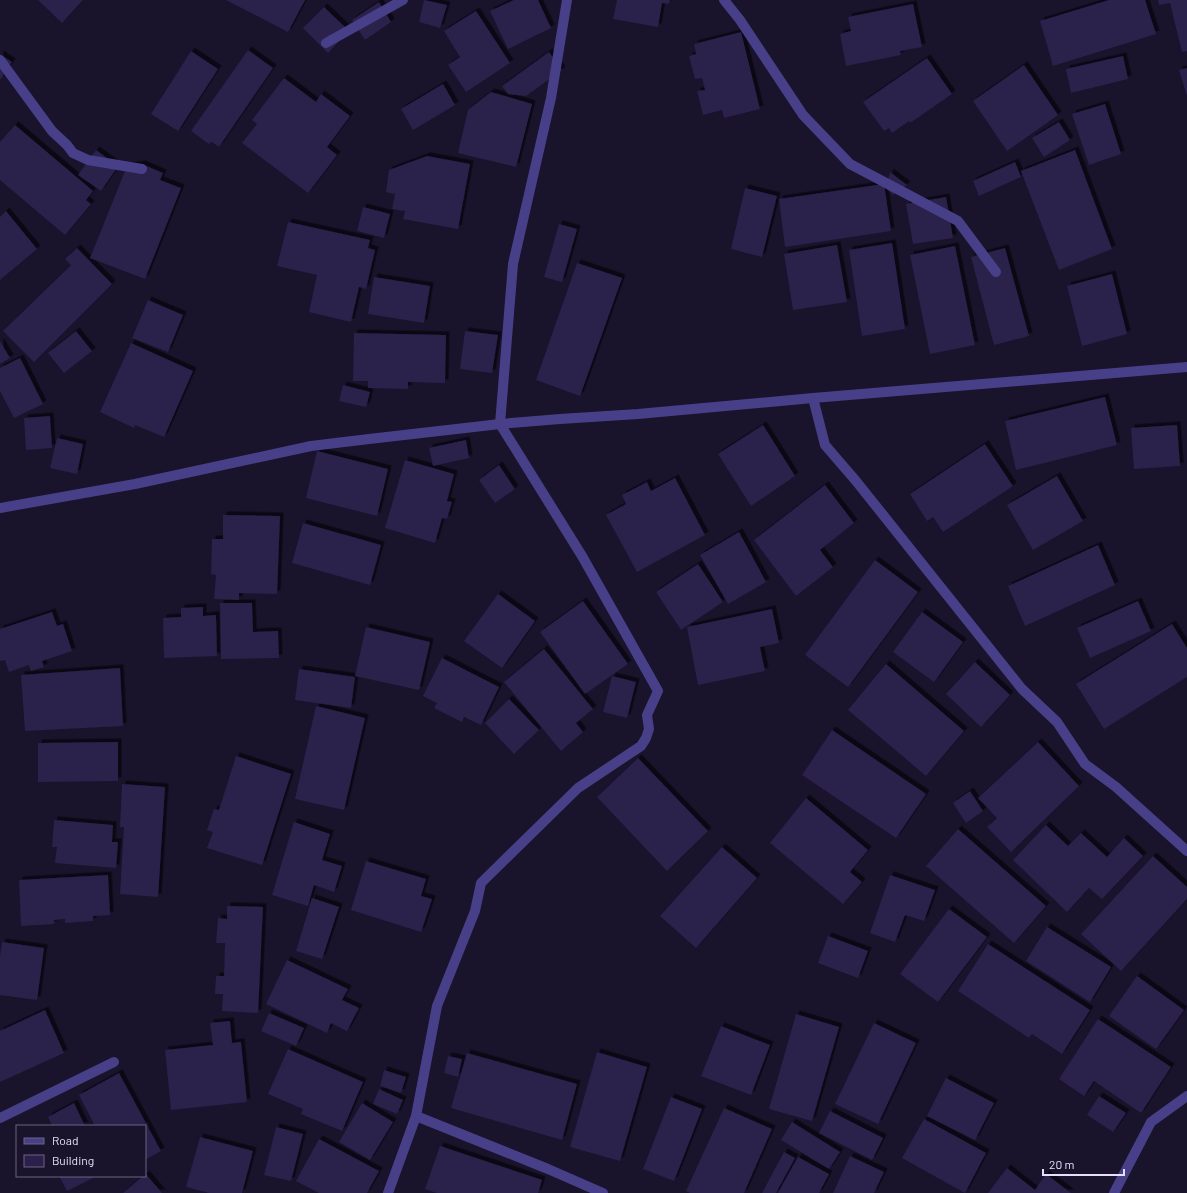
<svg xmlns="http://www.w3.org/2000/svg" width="1187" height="1193" font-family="Barlow,sans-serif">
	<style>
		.building { fill: #2b204c; filter: url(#shadow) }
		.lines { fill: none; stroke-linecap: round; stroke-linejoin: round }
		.minor { stroke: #474089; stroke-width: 10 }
	</style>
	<defs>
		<filter id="shadow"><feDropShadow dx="3.5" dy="-3.5" stdDeviation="0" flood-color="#0009"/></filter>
	</defs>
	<rect width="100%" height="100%" fill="#19132c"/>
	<g class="building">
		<polygon points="38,0 83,0 62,23"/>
		<polygon points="226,0 305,0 288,32"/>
		<polygon points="424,0 447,5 440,28 419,22"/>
		<polygon points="514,0 538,0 551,28 508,49 490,11"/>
		<polygon points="617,0 670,0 669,4 662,3 658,27 613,19"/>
		<polygon points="1109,0 1145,0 1156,34 1053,66 1040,21"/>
		<polygon points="1158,0 1187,0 1187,51 1182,52 1170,3 1159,5"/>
		<polygon points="379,2 391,22 365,40 352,20"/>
		<polygon points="913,4 922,47 900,51 901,55 846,66 840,34 851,31 848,17"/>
		<polygon points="324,7 349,31 328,53 303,28"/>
		<polygon points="476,11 510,63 466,92 448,65 460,57 444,31"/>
		<polygon points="741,32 760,109 724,118 722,110 703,115 697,91 705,90 702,78 695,79 689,56 696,54 694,44"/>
		<polygon points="248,50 273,68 219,147 212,142 209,144 191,131"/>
		<polygon points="191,51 218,69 178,131 151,114"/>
		<polygon points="549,52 562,70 526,96 508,94 502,86"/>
		<polygon points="0,54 12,62 0,80"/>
		<polygon points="1123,56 1128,79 1071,93 1066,69"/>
		<polygon points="927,58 952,94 910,123 909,121 892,133 889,128 884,131 863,102"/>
		<polygon points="1024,65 1058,115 1007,151 973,101"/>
		<polygon points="1187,68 1187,96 1179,70"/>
		<polygon points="284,78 316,102 321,94 350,116 327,147 337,155 308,193 242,143 257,124 252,120"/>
		<polygon points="443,84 455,105 413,130 401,109"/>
		<polygon points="491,92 532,104 516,167 458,153 468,110"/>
		<polygon points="1105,104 1121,154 1089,165 1072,114"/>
		<polygon points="1059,122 1070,140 1044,157 1032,138"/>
		<polygon points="15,125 93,191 86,200 91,204 65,235 0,180 0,142"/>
		<polygon points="96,150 118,166 101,191 78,175"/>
		<polygon points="1075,150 1112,249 1059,270 1021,171"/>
		<polygon points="427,156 470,164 458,229 403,219 405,211 392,209 395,194 386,192 389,170"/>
		<polygon points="1015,162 1021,177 979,196 973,181"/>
		<polygon points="142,164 163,173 160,180 181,188 145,279 90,258 127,166"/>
		<polygon points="890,172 907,185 893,195 886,188"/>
		<polygon points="884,184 891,231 785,247 779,199"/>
		<polygon points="745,188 777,196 762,257 731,249"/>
		<polygon points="946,197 953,238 913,244 906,204"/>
		<polygon points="363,207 390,214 384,238 357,231"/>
		<polygon points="6,211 37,249 0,280 0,217"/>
		<polygon points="288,222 370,240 368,248 375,250 366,289 359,287 351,322 309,312 317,275 277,266"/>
		<polygon points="559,224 577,229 562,282 544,277"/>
		<polygon points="892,243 905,329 862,336 849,250"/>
		<polygon points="837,245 847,302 793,310 784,254"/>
		<polygon points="955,246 975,345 930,354 910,255"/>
		<polygon points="77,248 112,284 34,362 3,331 71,265 65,259"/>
		<polygon points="1005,248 1029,336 994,345 971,257"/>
		<polygon points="577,263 622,278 580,396 536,380"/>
		<polygon points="1112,274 1127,334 1082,346 1067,286"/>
		<polygon points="374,277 430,286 424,323 368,314"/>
		<polygon points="148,300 183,315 168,352 132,338"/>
		<polygon points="76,331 92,351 64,373 48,353"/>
		<polygon points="465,331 498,335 492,373 460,369"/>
		<polygon points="354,333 446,335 445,383 408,382 408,389 368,388 368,381 353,381"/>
		<polygon points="0,341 10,358 0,364"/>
		<polygon points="131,343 193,371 164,437 135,425 134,428 100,412"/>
		<polygon points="20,358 43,404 14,418 0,391 0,368"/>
		<polygon points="343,385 370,392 366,407 339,401"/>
		<polygon points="1105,397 1117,445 1016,470 1005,421"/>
		<polygon points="50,416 52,448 26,450 24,418"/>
		<polygon points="763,425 795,476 751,506 718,454"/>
		<polygon points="1177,425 1180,466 1134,469 1131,428"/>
		<polygon points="57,438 83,444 77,474 50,468"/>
		<polygon points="466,440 469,458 433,466 429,448"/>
		<polygon points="985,444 1013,486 943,532 933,517 927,521 910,494"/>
		<polygon points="317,451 388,469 377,516 306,498"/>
		<polygon points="405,460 454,474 447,501 452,502 447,519 442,518 435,543 385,528"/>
		<polygon points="499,465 515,489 495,503 479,480"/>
		<polygon points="1057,476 1083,521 1033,550 1007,505"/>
		<polygon points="675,478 705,535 637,572 606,515 626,504 622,495 647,482 651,491"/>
		<polygon points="825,485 854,523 820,550 833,567 796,596 754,540"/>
		<polygon points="223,515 280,516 277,594 239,593 239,600 214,599 216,575 211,574 212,539 223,539"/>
		<polygon points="303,523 381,545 370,585 292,563"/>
		<polygon points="739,532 766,582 728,604 700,555"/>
		<polygon points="1098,545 1115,585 1025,626 1008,586"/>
		<polygon points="875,560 918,592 848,687 805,655"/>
		<polygon points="698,564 723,602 681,630 656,592"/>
		<polygon points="498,594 535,621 502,668 464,641"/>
		<polygon points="583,601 628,664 585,694 540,632"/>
		<polygon points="1138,601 1151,631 1090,658 1077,628"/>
		<polygon points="220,603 252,603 253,632 278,631 279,658 221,659"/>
		<polygon points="203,607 203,616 216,615 217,656 164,658 163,618 181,617 181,608"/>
		<polygon points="772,609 779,643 760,647 765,671 698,685 687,627"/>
		<polygon points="52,612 57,626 63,624 72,651 42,661 44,667 31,671 29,665 9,672 5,660 0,661 0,629"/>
		<polygon points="922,612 963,642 934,682 893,652"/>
		<polygon points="1172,624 1187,648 1187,677 1104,729 1076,684"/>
		<polygon points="366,627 430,642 419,690 355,676"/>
		<polygon points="544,649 593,709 576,723 583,732 561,751 504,682"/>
		<polygon points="442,658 499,687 481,725 464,717 462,722 434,708 437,703 423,696"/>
		<polygon points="975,662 1010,695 981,727 946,694"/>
		<polygon points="886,664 964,731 926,776 848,710"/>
		<polygon points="120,668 123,726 25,731 21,675"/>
		<polygon points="299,669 355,677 351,708 295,700"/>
		<polygon points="612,676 636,682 627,718 603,712"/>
		<polygon points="509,699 539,730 514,754 485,723"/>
		<polygon points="316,706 365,718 344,810 295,799"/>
		<polygon points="832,730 926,794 896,838 802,775"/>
		<polygon points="118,742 118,781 38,782 38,743"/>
		<polygon points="1038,742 1079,786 1011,852 987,827 997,818 978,798"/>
		<polygon points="236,756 291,774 262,865 207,848 213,832 207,830 214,809 219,810"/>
		<polygon points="638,758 708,831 667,871 597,797"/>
		<polygon points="122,784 165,787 158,897 120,894 124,827 120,827"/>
		<polygon points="970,791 983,811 966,823 953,803"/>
		<polygon points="806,798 868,850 850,872 862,882 843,904 770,843"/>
		<polygon points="54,820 113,825 112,842 118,842 116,868 55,863 57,847 52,847"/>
		<polygon points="294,822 330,834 322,860 342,866 334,892 314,885 308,906 272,895"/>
		<polygon points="1046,825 1068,846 1081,833 1107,857 1124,838 1143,856 1102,899 1089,888 1067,912 1013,860"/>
		<polygon points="958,829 1046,906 1014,943 926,866"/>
		<polygon points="722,847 757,878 696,948 660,916"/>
		<polygon points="1153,856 1187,887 1187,899 1121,971 1081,934"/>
		<polygon points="366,861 426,879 421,896 432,899 421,932 351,910"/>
		<polygon points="108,875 110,915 93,916 93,921 65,923 65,919 54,920 54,924 21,926 19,880"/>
		<polygon points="890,875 935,890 924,921 905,915 895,942 870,933"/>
		<polygon points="312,898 339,907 322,959 296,951"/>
		<polygon points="227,906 263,907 258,1013 222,1011 223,994 215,994 216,976 224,976 225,943 216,943 218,918 227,919"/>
		<polygon points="949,909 987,937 938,1002 900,974"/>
		<polygon points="1047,927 1111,967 1090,1002 1026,961"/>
		<polygon points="828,936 868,951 858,978 818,963"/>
		<polygon points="2,942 44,948 37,1000 0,995 0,957"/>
		<polygon points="988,944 1090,1010 1062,1054 1032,1034 1029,1038 958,991"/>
		<polygon points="287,960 348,989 342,1000 359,1008 347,1031 331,1023 327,1033 266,1004"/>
		<polygon points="1137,976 1184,1010 1156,1049 1109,1016"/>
		<polygon points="45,1010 64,1053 0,1082 0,1031"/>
		<polygon points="269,1013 304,1028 296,1046 261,1031"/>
		<polygon points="796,1014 839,1027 812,1121 769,1109"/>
		<polygon points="1098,1019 1171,1067 1141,1113 1094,1081 1084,1096 1059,1079"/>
		<polygon points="230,1021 232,1043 241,1042 247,1102 171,1110 165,1050 213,1045 210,1023"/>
		<polygon points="874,1023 916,1043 878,1124 835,1104"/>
		<polygon points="721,1026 770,1045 751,1095 701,1076"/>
		<polygon points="288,1049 363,1082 342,1131 301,1114 303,1109 268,1094"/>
		<polygon points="597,1052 647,1067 620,1161 570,1147"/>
		<polygon points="467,1053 577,1084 562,1140 451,1108"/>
		<polygon points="448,1056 462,1059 458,1077 444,1073"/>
		<polygon points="384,1070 406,1077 401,1093 380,1086"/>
		<polygon points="119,1073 161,1151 145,1160 145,1126 90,1126 94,1124 79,1095"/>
		<polygon points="946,1078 994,1103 975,1140 927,1116"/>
		<polygon points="379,1089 403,1100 397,1114 373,1104"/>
		<polygon points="1099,1096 1126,1113 1113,1132 1087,1115"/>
		<polygon points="671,1097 702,1109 674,1181 643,1169"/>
		<polygon points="74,1103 85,1126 52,1126 48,1117"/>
		<polygon points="362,1103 393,1122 370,1160 339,1142"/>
		<polygon points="724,1108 772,1129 744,1193 690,1193 686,1191"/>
		<polygon points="830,1111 883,1138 872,1160 819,1133"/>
		<polygon points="924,1119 986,1153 965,1193 902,1158"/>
		<polygon points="792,1122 840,1152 829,1169 781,1140"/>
		<polygon points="276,1127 303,1134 291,1181 264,1175"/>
		<polygon points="200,1137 253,1151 242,1193 209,1193 186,1187"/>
		<polygon points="319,1139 379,1171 367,1193 319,1193 296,1181"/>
		<polygon points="440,1146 542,1180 538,1193 437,1193 425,1189"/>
		<polygon points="784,1152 795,1158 776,1193 762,1193"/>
		<polygon points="850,1156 884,1172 874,1193 833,1193"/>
		<polygon points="798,1157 829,1174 819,1193 778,1193"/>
		<polygon points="1007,1168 1035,1190 1046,1174 1071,1193 988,1193"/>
		<polygon points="145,1173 162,1193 123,1193 143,1176 145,1176"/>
		<polygon points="59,1176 97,1176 67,1191"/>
	</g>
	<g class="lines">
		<g class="minor">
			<polyline points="724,0 740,20 803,115 850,164 958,221 996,272"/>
			<polyline points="326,43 403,0"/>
			<polyline points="0,60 52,131 67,145 73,153 88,160 142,169"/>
			<polyline points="813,398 825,445 856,481 1022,689 1057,722 1085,764 1116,787 1187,851"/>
			<polyline points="0,508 135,484 311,446 369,439 500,424 560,419 638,414 813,398 1187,367"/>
			<polyline points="416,1116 548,1169 603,1193"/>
			<polyline points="0,1118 114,1062"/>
			<polyline points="388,1193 416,1116 437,1006 475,911 481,883 578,788 641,746 646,738 649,729 647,715 658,691 582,556 500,424 513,264 551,98 567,0"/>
			<polyline points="1114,1193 1151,1122 1187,1096"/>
		</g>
	</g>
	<rect x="16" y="1125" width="130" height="52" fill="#19132c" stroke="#6b6580"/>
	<rect x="24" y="1138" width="20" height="6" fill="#474089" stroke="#6b6580"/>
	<text x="52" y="1145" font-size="12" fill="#e5dffe">Road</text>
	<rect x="24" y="1155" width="20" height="12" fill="#2b204c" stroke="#6b6580"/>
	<text x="52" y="1165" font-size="12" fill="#e5dffe">Building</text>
	<path d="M1043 1169v6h81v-6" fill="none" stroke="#e5dffe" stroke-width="2"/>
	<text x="1049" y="1169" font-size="12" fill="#e5dffe" stroke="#19132c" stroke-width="3" paint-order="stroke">20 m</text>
</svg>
